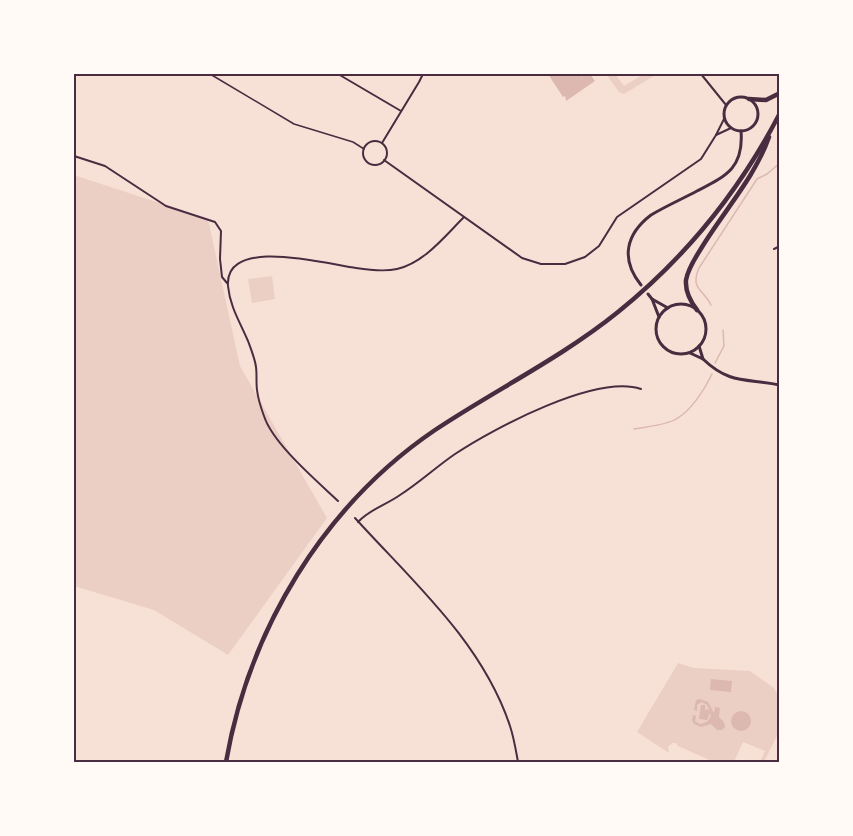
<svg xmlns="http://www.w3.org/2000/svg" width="853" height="836" font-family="Commissioner,sans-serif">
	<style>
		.green { fill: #ebcfc5 }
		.water { fill: #dcb8b0 }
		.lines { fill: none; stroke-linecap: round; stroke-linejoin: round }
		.stream { stroke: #dcb8b0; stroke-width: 1.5 }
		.path { stroke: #4a2c40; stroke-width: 1.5 }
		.minor { stroke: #4a2c40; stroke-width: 2 }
		.tertiary { stroke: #4a2c40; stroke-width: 3 }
		.trunk { stroke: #4a2c40; stroke-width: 4.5 }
		.neatline { fill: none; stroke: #4a2c40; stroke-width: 2 }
	</style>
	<rect width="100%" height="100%" fill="#f7e1d7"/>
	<g class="green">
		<polygon points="606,74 615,74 624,86 644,74 657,74 624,94 619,92"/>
		<polygon points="74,175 208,219 240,366 327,518 228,655 154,610 74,586"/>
		<polygon points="272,276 275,299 252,303 248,279"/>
		<polygon points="678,663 694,668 750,671 774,688 779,697 779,732 765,760 760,762 765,751 743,742 734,762 714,762 678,746 676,743 672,743 668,747 669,753 637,732"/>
	</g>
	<g class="water">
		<polygon points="548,74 579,74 583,79 580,74 590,74 595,81 566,101 565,96 563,97"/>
		<polygon points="711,679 732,681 731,692 710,690"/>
		<polygon points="700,699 708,702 714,713 715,707 720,708 719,717 724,722 725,727 722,730 717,730 711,724 701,727 694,724 692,720 693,715 696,716 695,721 700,724 707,722 711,716 710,713 707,720 699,719 701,705 705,705 705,710 708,709 710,711 707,705 702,702 697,705 697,711 694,710 696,700"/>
		<circle cx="741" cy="721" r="10"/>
	</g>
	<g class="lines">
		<g class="stream">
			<path d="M711 305C703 289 690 289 699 268L757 179 767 174 780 163"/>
			<polyline points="715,363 724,346 723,330"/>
			<path d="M634 429C645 427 667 425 676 419 691 411 705 389 712 374"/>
		</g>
		<polyline class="path" points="210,74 294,124 353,142 364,149"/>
		<g class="minor">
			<polyline points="338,74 401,111"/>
			<polyline points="701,74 726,105"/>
			<polyline points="724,119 716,135 731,128"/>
			<circle cx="375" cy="153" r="12"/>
			<polyline points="382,143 419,82 423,74"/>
			<polyline points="74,156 105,166 166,206 215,222 221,231 220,259 222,277 227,283"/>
			<polyline points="384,160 522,258 541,264 565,264 585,257 599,246 617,217 701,159 716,135"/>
			<polyline points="774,249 780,246"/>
			<path d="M338 501C317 481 273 444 264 416 261 408 258 398 257 390 256 382 257 374 256 367 255 359 251 349 248 341 240 322 230 307 228 286 224 235 330 265 356 268 369 270 384 272 397 269 424 263 445 236 464 217"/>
			<path d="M355 518C413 582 482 642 510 726 514 738 516 751 518 762"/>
			<path d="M358 522C370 509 386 505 400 495 419 483 436 467 455 454 494 428 596 374 641 389"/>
		</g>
		<g class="tertiary">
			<circle cx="741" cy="114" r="17"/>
			<path d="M641 285C620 259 626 234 651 215 666 206 682 199 697 191 726 176 744 168 741 131"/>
			<polyline points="648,294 652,299"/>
			<circle cx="681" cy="329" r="25"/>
			<polyline points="659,317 652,299 668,308"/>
			<polyline points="690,353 703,359 699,346"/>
			<path d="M703 359C730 385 747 378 780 385"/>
		</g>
		<g class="trunk">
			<polyline points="749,99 766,100 780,93"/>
			<path d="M697 310C690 301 685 292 686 280 688 268 696 257 702 247 724 211 755 177 769 137"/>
			<path d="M226 762C249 630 323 506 435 430 495 390 561 358 618 312 685 258 740 190 780 113"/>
		</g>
	</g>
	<rect width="853" height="836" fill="none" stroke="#fffaf5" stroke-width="150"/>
	<rect x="75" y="75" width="703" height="686" class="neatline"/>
</svg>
